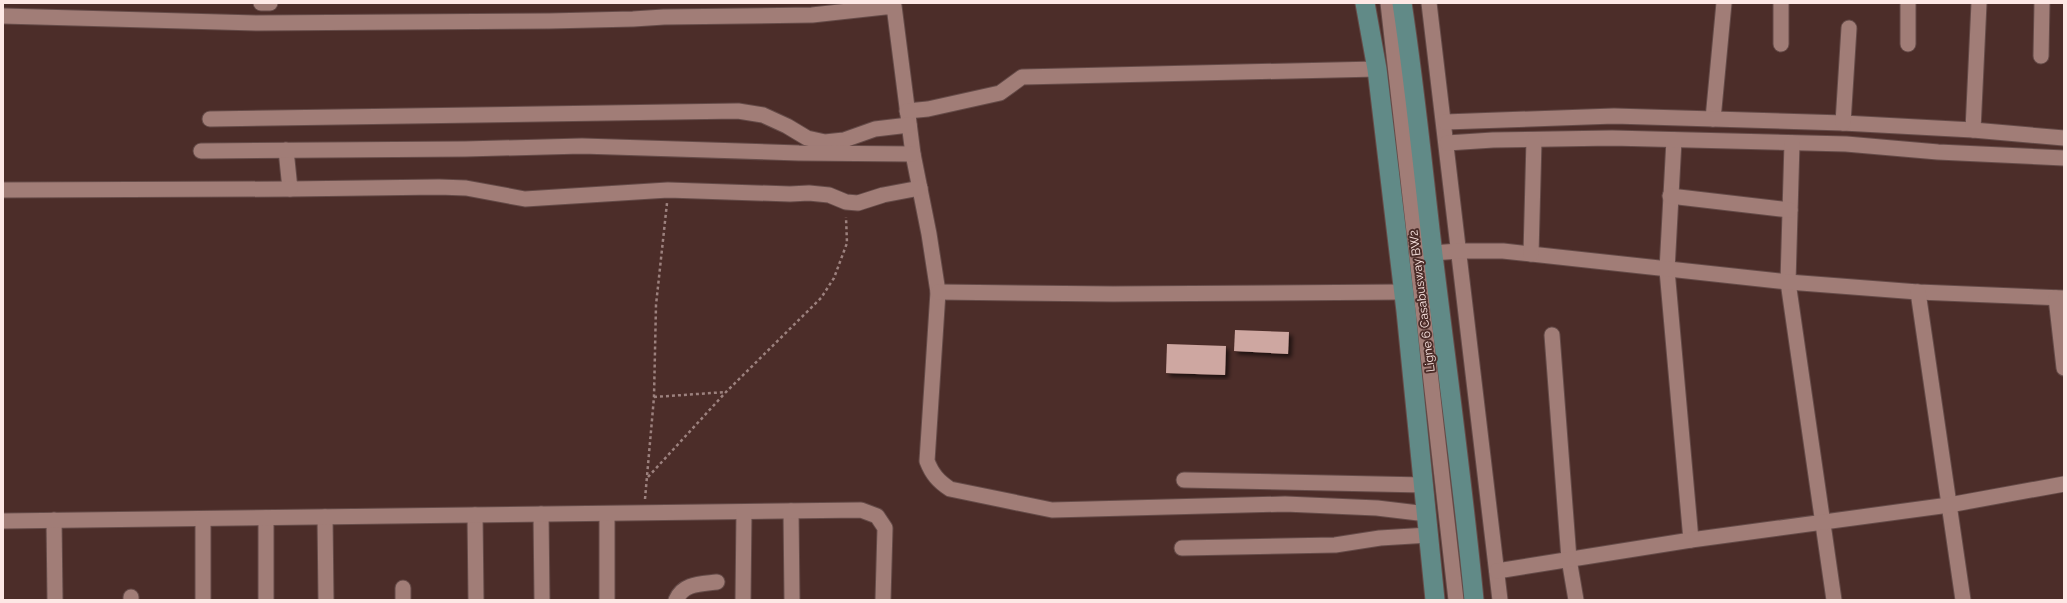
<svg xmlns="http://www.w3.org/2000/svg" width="2067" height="603" font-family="Raleway,sans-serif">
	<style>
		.building { fill: #cea7a1; filter: url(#shadow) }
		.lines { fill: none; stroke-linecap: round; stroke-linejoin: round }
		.minor-casing { stroke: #654b48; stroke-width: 17 }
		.major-casing { stroke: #654b48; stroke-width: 21 }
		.path { stroke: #9c817e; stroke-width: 2.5; stroke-dasharray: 3 3; stroke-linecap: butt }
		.minor { stroke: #a17d77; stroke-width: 15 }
		.major { stroke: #618a87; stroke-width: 19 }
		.labels { text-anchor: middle; stroke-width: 4; stroke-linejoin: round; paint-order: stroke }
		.street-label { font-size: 12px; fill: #fde8e5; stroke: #4c2d29 }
	</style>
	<defs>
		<filter id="shadow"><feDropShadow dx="3.5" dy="3.5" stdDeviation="2" flood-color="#0009"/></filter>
	</defs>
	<rect width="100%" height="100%" fill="#4c2d29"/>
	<g class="building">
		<polygon points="1235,330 1289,332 1288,354 1234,351"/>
		<polygon points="1167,344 1226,346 1225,375 1166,373"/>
	</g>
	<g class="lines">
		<g class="minor-casing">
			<g id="minor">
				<polyline points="261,3 270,3"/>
				<polyline points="1388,3 1456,600"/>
				<polyline points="1429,3 1500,600"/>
				<polyline points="1781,3 1781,44"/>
				<polyline points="1908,3 1908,44"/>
				<path d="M3 16 257 23 549 21 633 19 664 17 812 15 894 6 913 154 929 234 938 292 927 461C932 474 938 481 950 489L1052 510 1285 504 1377 508 1427 514"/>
				<polyline points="2041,56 2042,3"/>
				<polyline points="907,111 928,109 1000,93 1022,77 1377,69"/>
				<polyline points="210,119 738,111 763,115 787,126 807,138 825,142 844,140 875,129 909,125"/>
				<polyline points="1713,119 1724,3"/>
				<polyline points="1445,122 1614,116 1843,123 1973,130 2064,138"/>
				<polyline points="1843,123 1849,28"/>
				<polyline points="1973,130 1979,3"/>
				<polyline points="1674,140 1667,270 1691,540"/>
				<polyline points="1447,143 1493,140 1612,138 1846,144 1938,152 2064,158"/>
				<polyline points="1792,143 1788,282 1834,600"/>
				<polyline points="286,150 290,189 439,187 466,188 525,199 668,190 790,194 809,193 829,195 846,202 858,203 883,195 920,188"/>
				<polyline points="201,151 465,149 582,146 799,153 913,154"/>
				<polyline points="3,190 290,189"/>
				<polyline points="1670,196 1790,210"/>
				<polyline points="1433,253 1459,251 1503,251 1788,282 1918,292 2064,298"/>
				<polyline points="1531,254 1534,140"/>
				<polyline points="938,292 1113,294 1403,292"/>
				<polyline points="1918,292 1963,600"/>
				<polyline points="2056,298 2064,368"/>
				<polyline points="1552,335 1569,559 1576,600"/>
				<polyline points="1184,480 1424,485"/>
				<polyline points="791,511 792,600"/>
				<polyline points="541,514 542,600"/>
				<polyline points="607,514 607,600"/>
				<polyline points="475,515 476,600"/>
				<polyline points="325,517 326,600"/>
				<polyline points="266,518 266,600"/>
				<polyline points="54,520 55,600"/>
				<polyline points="3,521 861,510 877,516 885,528 883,600"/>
				<polyline points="1182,548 1335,545 1380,538 1429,535"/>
				<polyline points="1497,571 1691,540 1949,505 2064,484"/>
				<polyline points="131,600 131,597"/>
				<polyline points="203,600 203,519"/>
				<polyline points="403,600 403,588"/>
				<path d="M676 600C683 583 701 584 717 582"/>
				<polyline points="743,600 744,512"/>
			</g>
		</g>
		<g class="major-casing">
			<g id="major">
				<polyline points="1365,3 1377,69 1406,311 1435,600"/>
				<path d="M1402 3C1415 87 1423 171 1433 255 1447 370 1463 485 1474 600"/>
			</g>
		</g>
		<g class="path">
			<polyline points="654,397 726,392"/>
			<polyline points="648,477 726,392 821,298 834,278 847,243 846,217"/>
			<polyline points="645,499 654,397 656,305 667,203"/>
		</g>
		<use href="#minor" class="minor"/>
		<use href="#major" class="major"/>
	</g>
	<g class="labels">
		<g class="street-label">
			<text transform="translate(1422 301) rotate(-97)" y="4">Ligne 6 Casabusway BW2</text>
		</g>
	</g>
	<rect width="2067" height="603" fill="none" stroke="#fde8e5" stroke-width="8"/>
</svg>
